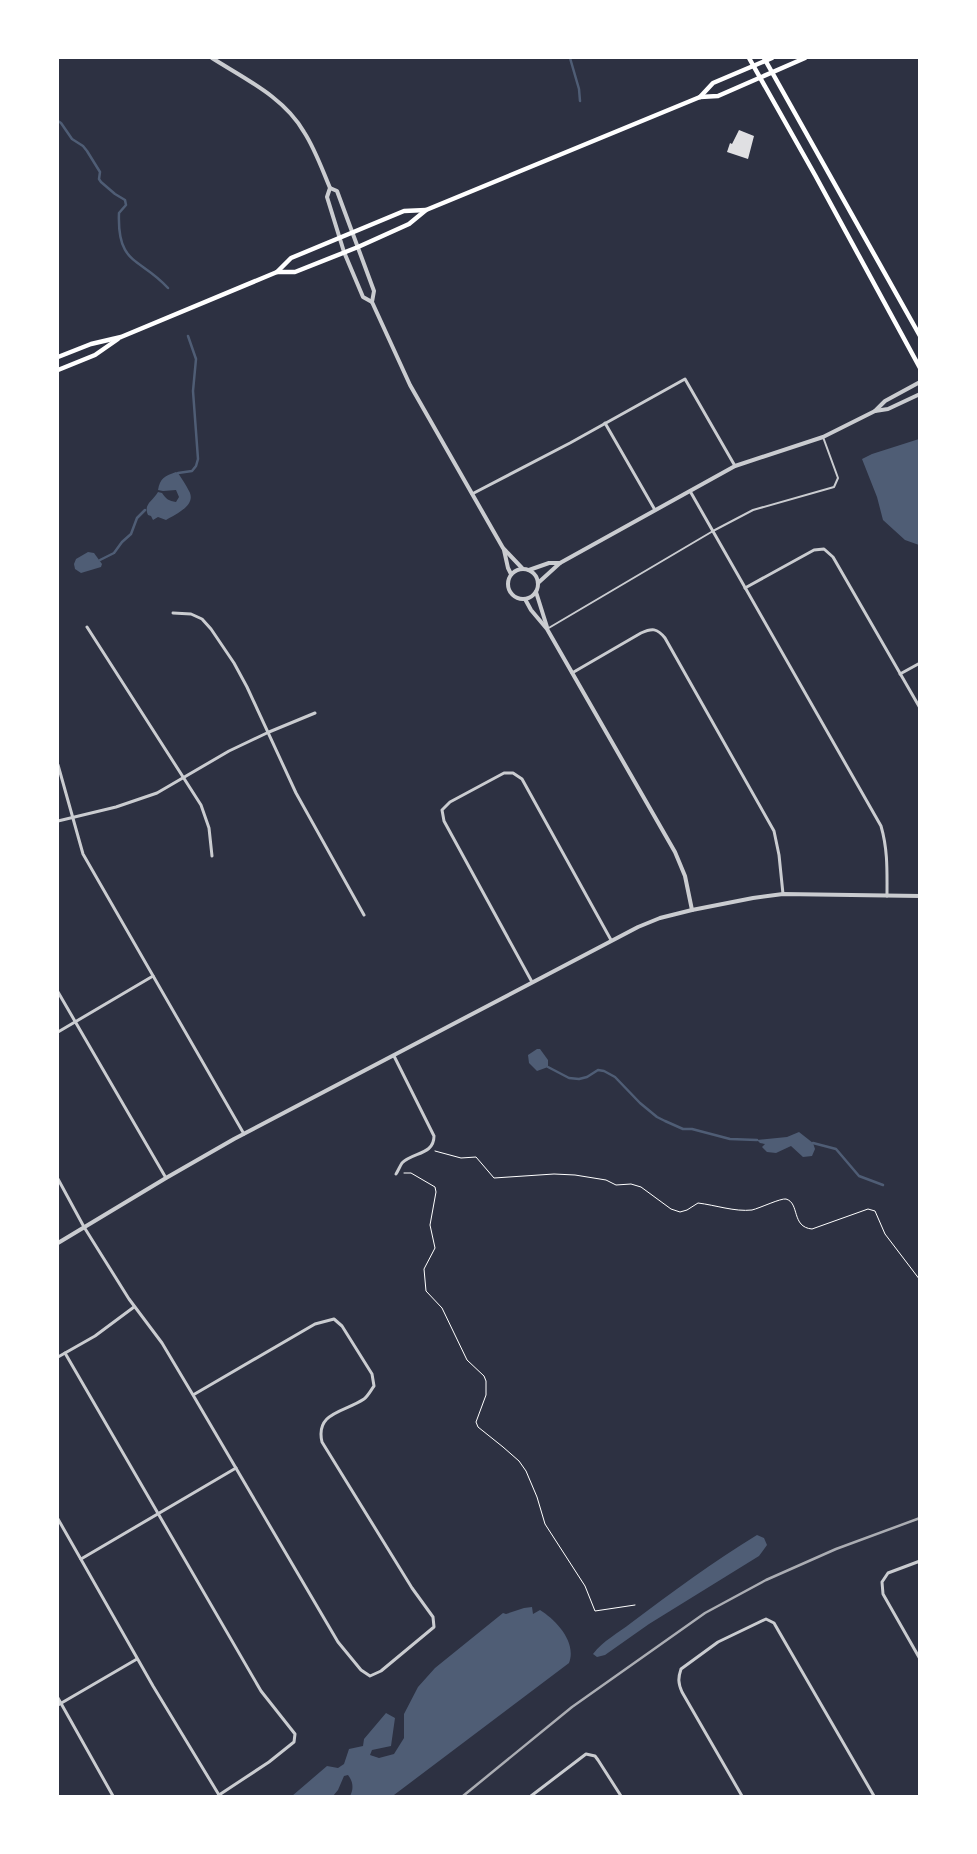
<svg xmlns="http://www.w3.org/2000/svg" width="977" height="1854" font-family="Commissioner,sans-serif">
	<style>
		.water { fill: #4f5d75 }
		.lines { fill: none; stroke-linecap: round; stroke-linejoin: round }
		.stream { stroke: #4f5d75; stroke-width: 2.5 }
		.building { fill: #e0e0e3 }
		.path { stroke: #fff; stroke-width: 1 }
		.service { stroke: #caccd0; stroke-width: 2 }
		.minor { stroke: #caccd0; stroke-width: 3 }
		.tertiary { stroke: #caccd0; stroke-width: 4 }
		.secondary { stroke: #fff; stroke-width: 4.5 }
		.rail { stroke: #abadb3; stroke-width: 2.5 }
	</style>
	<rect width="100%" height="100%" fill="#2d3142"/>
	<g class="water">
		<polygon points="919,439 920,439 919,545 905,540 883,520 877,497 862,459 872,454"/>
		<path d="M176 472 178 473C182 479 186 485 189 491 197 505 176 514 166 520L158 517 153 520 151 516 148 515C143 504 153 501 158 492L162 493C166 499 169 501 176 502L179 497 176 490 163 491 158 490C160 478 165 476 176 472Z"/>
		<polygon points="88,552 94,553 102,564 101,567 81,573 75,569 74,564 76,559"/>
		<polygon points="537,1049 540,1049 548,1060 548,1067 537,1071 529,1063 528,1055"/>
		<polygon points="799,1132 813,1143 815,1149 812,1156 803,1157 791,1146 776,1153 767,1152 762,1147 765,1144 760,1143 757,1140 787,1137"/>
		<path d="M757 1535 764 1538 767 1545 759 1556 649 1624 605 1655 597 1657 593 1654C603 1641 618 1633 631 1623 672 1592 713 1562 757 1535Z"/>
		<path d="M532 1607 533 1614 540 1610C556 1620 577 1642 569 1663L394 1795 350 1796C354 1789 353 1781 348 1775L344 1776 338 1790 333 1796H292L327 1766 338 1768 344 1764 349 1749 363 1746 364 1739 386 1713 395 1718 391 1746 372 1750 370 1755 379 1758 394 1754 404 1738V1714L418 1687 435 1668 503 1613 506 1614 524 1608Z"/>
	</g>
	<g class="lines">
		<g class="stream">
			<polyline points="570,58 579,89 580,101"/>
			<path d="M58 121 61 123 72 139 83 146 87 151 100 172 99 179 101 182 115 194 125 200 126 205 119 213C117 266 140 257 168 288"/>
			<polyline points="178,473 192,471 196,466 198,459 193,391 196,359 188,336"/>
			<polyline points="100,560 114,553 122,542 131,534 137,518 145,510"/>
			<polyline points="548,1067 569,1078 579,1079 587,1077 598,1070 604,1071 615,1077 640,1103 657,1117 665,1121 683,1129 692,1129 730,1139 757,1140"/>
			<polyline points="813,1143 836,1149 859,1176 883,1185"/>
		</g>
	</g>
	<polygon class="building" points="739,130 754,136 748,159 727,152 730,143 732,144"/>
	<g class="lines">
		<g class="path">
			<path d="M435 1151 461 1158 476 1157 494 1178 554 1174 575 1175 606 1180 616 1185 631 1184 641 1187 671 1209 680 1212 687 1210 698 1203C715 1205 735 1212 752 1210 760 1208 781 1198 786 1199 800 1203 791 1227 812 1229L868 1209 875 1211 885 1234 920 1280"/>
			<polyline points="404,1173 411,1173 435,1187 436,1192 430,1225 435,1248 424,1269 426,1291 442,1308 467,1360 484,1376 486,1381 486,1395 476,1422 478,1427 503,1447 519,1461 526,1471 537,1497 545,1524 585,1586 595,1611 635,1605"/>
		</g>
		<polyline class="service" points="547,629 713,531 753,510 834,487 838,478 823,437"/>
		<g class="minor">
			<polyline points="605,423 655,510"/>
			<path d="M690 491 881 826C888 850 887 872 887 896"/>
			<polyline points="472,494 570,443 685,379 735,466"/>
			<polyline points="745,588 814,550 824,549 833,557 920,708"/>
			<polyline points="173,613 191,614 202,619 211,629 234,663 247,687 296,793 364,915"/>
			<polyline points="87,627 201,805 209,828 212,856"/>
			<path d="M572 673 641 633C652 628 657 628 665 638L774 831 779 855 783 894"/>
			<polyline points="900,674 920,663"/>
			<polyline points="58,765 83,854 244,1134"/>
			<polyline points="58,821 116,807 157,793 229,751 269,732 315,713"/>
			<polyline points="532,982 444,821 442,810 450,802 504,773 513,773 522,779 611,940"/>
			<polyline points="58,992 166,1178"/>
			<polyline points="58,1032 153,976"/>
			<path d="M394 1056 434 1136C434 1155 413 1152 402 1163 400 1166 398 1171 396 1174"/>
			<path d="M58 1179 84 1227 129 1299 162 1343 193 1395 338 1642 361 1670 370 1676 381 1671 434 1627 433 1617 412 1588 322 1442C315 1412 345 1412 364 1399 368 1396 371 1390 374 1386L372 1374 342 1326 334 1319 315 1324 193 1395"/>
			<polyline points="65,1353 261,1691 295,1734 294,1742 269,1762 219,1795"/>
			<polyline points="58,1357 95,1336 134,1307"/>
			<polyline points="58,1519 153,1686 219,1795"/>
			<polyline points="81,1559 236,1468"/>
			<polyline points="920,1561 888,1573 882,1582 883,1594 920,1659"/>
			<polyline points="58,1698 113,1796"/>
			<polyline points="58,1705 137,1659"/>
			<polyline points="531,1796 586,1754 595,1756 598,1760 621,1796"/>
			<path d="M742 1796 682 1692C678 1683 678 1678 681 1669L718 1642 766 1619 774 1623 778 1630 874 1796"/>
		</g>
		<g class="tertiary">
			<path d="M212 58C245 79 284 97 304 132 315 149 322 169 330 188L327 197 344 252 363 297 372 302"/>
			<polyline points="330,188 337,191 374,291 372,302 410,385 503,548 522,568"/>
			<polyline points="875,411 885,401 920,382"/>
			<polyline points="504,550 508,568 511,574"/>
			<circle cx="523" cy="584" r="15"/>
			<polyline points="529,570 549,563 560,563"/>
			<polyline points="538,583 560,563 735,466 823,437 875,411 888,409 920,394"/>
			<polyline points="536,592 547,627"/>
			<polyline points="525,599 531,610 547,629 675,852 685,876 692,910"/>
			<polyline points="58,1243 166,1178 234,1139 638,927 660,918 692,910 753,898 783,894 920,896"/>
		</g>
		<g class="secondary">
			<polyline points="749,58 815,175 920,368"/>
			<polyline points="764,58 920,336"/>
			<polyline points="700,97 713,83 772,58"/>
			<polyline points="277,272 291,258 404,211 426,210"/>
			<polyline points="58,357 91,344 121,337 277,272 295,272 358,247 409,224 426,210 700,97 718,96 805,58"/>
			<polyline points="58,370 95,355 118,339"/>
		</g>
		<polyline class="rail" points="463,1796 572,1707 705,1613 766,1580 836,1549 920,1518"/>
	</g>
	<rect width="977" height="1854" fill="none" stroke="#ffffff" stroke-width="118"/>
</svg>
